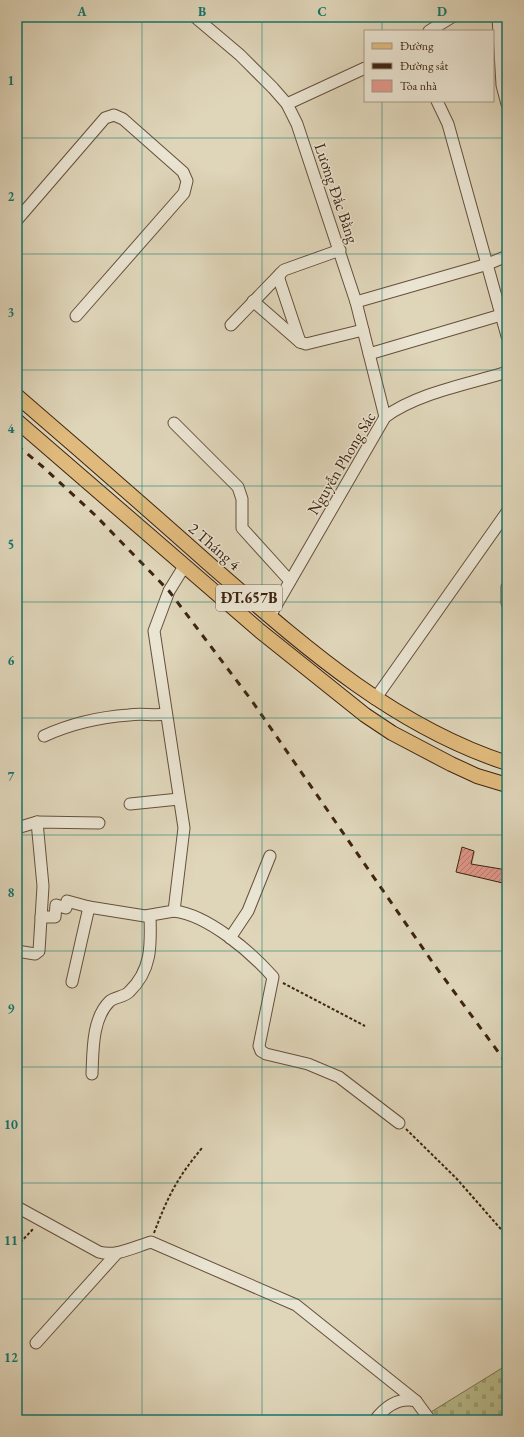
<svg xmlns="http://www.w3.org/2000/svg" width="524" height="1437" font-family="'EB Garamond',serif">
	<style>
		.cemetery { fill: url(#cemetery-stones); stroke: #7b704e }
		.shadow { fill: #0003 }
		.building { fill: url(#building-hatch); stroke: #3e2412 }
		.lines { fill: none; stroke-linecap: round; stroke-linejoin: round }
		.minor-casing { stroke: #66503c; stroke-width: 13 }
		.major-casing { stroke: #3e2412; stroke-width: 16 }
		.path { stroke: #3e2412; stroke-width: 2; stroke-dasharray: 3 2; stroke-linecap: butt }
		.minor { stroke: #eae4d2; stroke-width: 11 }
		.major { stroke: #e0ba7c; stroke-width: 14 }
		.rail { stroke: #3e2412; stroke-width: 3; stroke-dasharray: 7 7; stroke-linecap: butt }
		.grid { fill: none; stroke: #0f766e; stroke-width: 1; stroke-opacity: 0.55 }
		.labels { text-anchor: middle; stroke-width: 3; stroke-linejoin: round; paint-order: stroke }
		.shield { fill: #eae4d2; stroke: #725e4c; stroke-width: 1 }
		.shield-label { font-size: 15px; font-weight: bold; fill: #3e2412 }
		.street-label { font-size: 16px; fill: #3e2412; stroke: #eae4d2 }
		.neatline { fill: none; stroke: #0f766e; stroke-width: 1.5 }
		.grid-label { font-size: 13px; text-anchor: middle; font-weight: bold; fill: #0f766e }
	</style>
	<defs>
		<pattern id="cemetery-stones" width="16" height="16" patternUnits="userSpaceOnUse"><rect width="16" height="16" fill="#b8bc8b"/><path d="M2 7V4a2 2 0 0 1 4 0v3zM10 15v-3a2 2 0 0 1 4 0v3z" fill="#9fa177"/></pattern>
		<pattern id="building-hatch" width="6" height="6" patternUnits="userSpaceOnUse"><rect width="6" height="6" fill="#e09789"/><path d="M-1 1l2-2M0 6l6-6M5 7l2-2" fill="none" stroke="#b77b6f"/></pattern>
	</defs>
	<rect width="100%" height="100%" fill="#dfd5b9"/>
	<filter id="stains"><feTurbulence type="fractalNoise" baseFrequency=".005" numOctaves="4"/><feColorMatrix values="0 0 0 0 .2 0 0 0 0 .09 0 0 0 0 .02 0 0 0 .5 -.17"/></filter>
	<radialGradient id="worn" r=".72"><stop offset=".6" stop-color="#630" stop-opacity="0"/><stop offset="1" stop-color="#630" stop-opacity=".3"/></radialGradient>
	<polygon class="cemetery" points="507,1365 507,1420 418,1420"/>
	<polygon class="shadow" points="474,852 475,852 472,865 507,871 507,884 458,873"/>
	<polygon class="building" points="462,847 474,851 471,864 507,870 507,884 456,872"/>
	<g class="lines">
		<g class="minor-casing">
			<g id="minor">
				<polyline points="195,17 240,55 273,88 287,104 297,124 356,302 385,417"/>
				<polyline points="498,17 502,85 507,104"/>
				<polyline points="429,31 452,17"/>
				<polyline points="437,101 448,124 507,336"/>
				<polyline points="287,104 365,68"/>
				<polyline points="17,220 105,118 114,115 123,119 183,172 187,181 184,193 76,316"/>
				<polyline points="253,301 300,342 306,344 363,330"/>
				<polyline points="356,302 488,264 507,256"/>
				<polyline points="231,325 280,274"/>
				<polyline points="300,342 279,279 280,274 284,270 340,250"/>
				<polyline points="369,354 501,315"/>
				<polyline points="174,423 238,487 242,499 242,528 290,581"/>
				<polyline points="507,587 507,603"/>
				<path d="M270 616 385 417C417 393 469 384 507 372"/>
				<polyline points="375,699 507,512"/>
				<path d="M44 736C70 724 101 717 129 715 142 713 153 716 166 714"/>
				<polyline points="130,804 179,799"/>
				<polyline points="17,828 37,822 99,823"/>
				<path d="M174 911C208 915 251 952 273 977L259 1046 261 1051 266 1054 308 1064 339 1077 399 1123"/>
				<polyline points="41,917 55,917 56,905 66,908 67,901 89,907"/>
				<polyline points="230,938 248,911 270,856"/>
				<polyline points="17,951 35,954 39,951 43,886 37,822"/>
				<polyline points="72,982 89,907 145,916 174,911 184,828 154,631 169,591 185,565"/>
				<path d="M92 1074C93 1051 92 1018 110 1001 115 997 124 997 129 992 152 970 151 945 150 916"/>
				<path d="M17 1207 99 1252C116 1257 134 1247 151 1242L296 1305 416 1401 430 1420"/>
				<polyline points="36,1343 117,1253"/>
				<path d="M375 1420C385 1407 399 1397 416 1401"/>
			</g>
		</g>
		<g class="major-casing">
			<g id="major">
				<path d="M17 396C81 451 145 507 208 563 299 642 390 725 507 763"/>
				<polyline points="17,421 260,631 365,715 392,733 451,764 477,776 507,785"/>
			</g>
		</g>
		<g class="path">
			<polyline points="283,983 365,1026"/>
			<polyline points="406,1129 456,1178 507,1236"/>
			<path d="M154 1233C168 1196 177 1178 202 1148"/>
			<polyline points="17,1246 34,1228"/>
		</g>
		<use href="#minor" class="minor"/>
		<use href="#major" class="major"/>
		<polyline class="rail" points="17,445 43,467 95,515 169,591 252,701 433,963 507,1064"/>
	</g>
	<path class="grid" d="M142 17V1420M262 17V1420M382 17V31M382 101V1420M17 138H507M17 254H507M17 370H507M17 486H507M17 602H507M17 718H507M17 835H507M17 951H507M17 1067H507M17 1183H507M17 1299H507"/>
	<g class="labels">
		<rect class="shield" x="216" y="585" width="66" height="26" rx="3"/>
		<g class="shield-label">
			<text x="249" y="603">ĐT.657B</text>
		</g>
		<g class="street-label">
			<text transform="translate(337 193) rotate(71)" y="6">Lương Đắc Bằng</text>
			<text transform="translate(341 463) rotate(-59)" y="6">Nguyễn Phong Sác</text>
			<text transform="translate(215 546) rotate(41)" y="6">2 Tháng 4</text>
		</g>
	</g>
	<rect width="524" height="1437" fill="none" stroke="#dfd5b9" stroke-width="44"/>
	<rect x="364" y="30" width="130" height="72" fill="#eae4d2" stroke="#a59785"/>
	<rect x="372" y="43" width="20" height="6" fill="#e0ba7c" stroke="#a59785"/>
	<text x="400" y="50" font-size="12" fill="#3e2412">Đường</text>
	<rect x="372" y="63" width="20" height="6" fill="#3e2412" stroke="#a59785"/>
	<text x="400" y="70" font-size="12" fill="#3e2412">Đường sắt</text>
	<rect x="372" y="80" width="20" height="12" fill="#e09789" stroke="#a59785"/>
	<text x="400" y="90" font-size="12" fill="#3e2412">Tòa nhà</text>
	<rect x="22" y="22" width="480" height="1393" class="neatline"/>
	<g class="grid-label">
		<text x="82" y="16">A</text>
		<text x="202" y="16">B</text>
		<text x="322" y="16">C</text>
		<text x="442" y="16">D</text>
		<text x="11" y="85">1</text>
		<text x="11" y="201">2</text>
		<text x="11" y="317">3</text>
		<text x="11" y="433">4</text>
		<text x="11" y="549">5</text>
		<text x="11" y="665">6</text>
		<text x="11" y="781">7</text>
		<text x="11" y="897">8</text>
		<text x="11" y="1013">9</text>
		<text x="11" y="1129">10</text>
		<text x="11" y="1245">11</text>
		<text x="11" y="1362">12</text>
	</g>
	<rect width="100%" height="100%" filter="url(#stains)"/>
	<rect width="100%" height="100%" fill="url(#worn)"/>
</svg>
